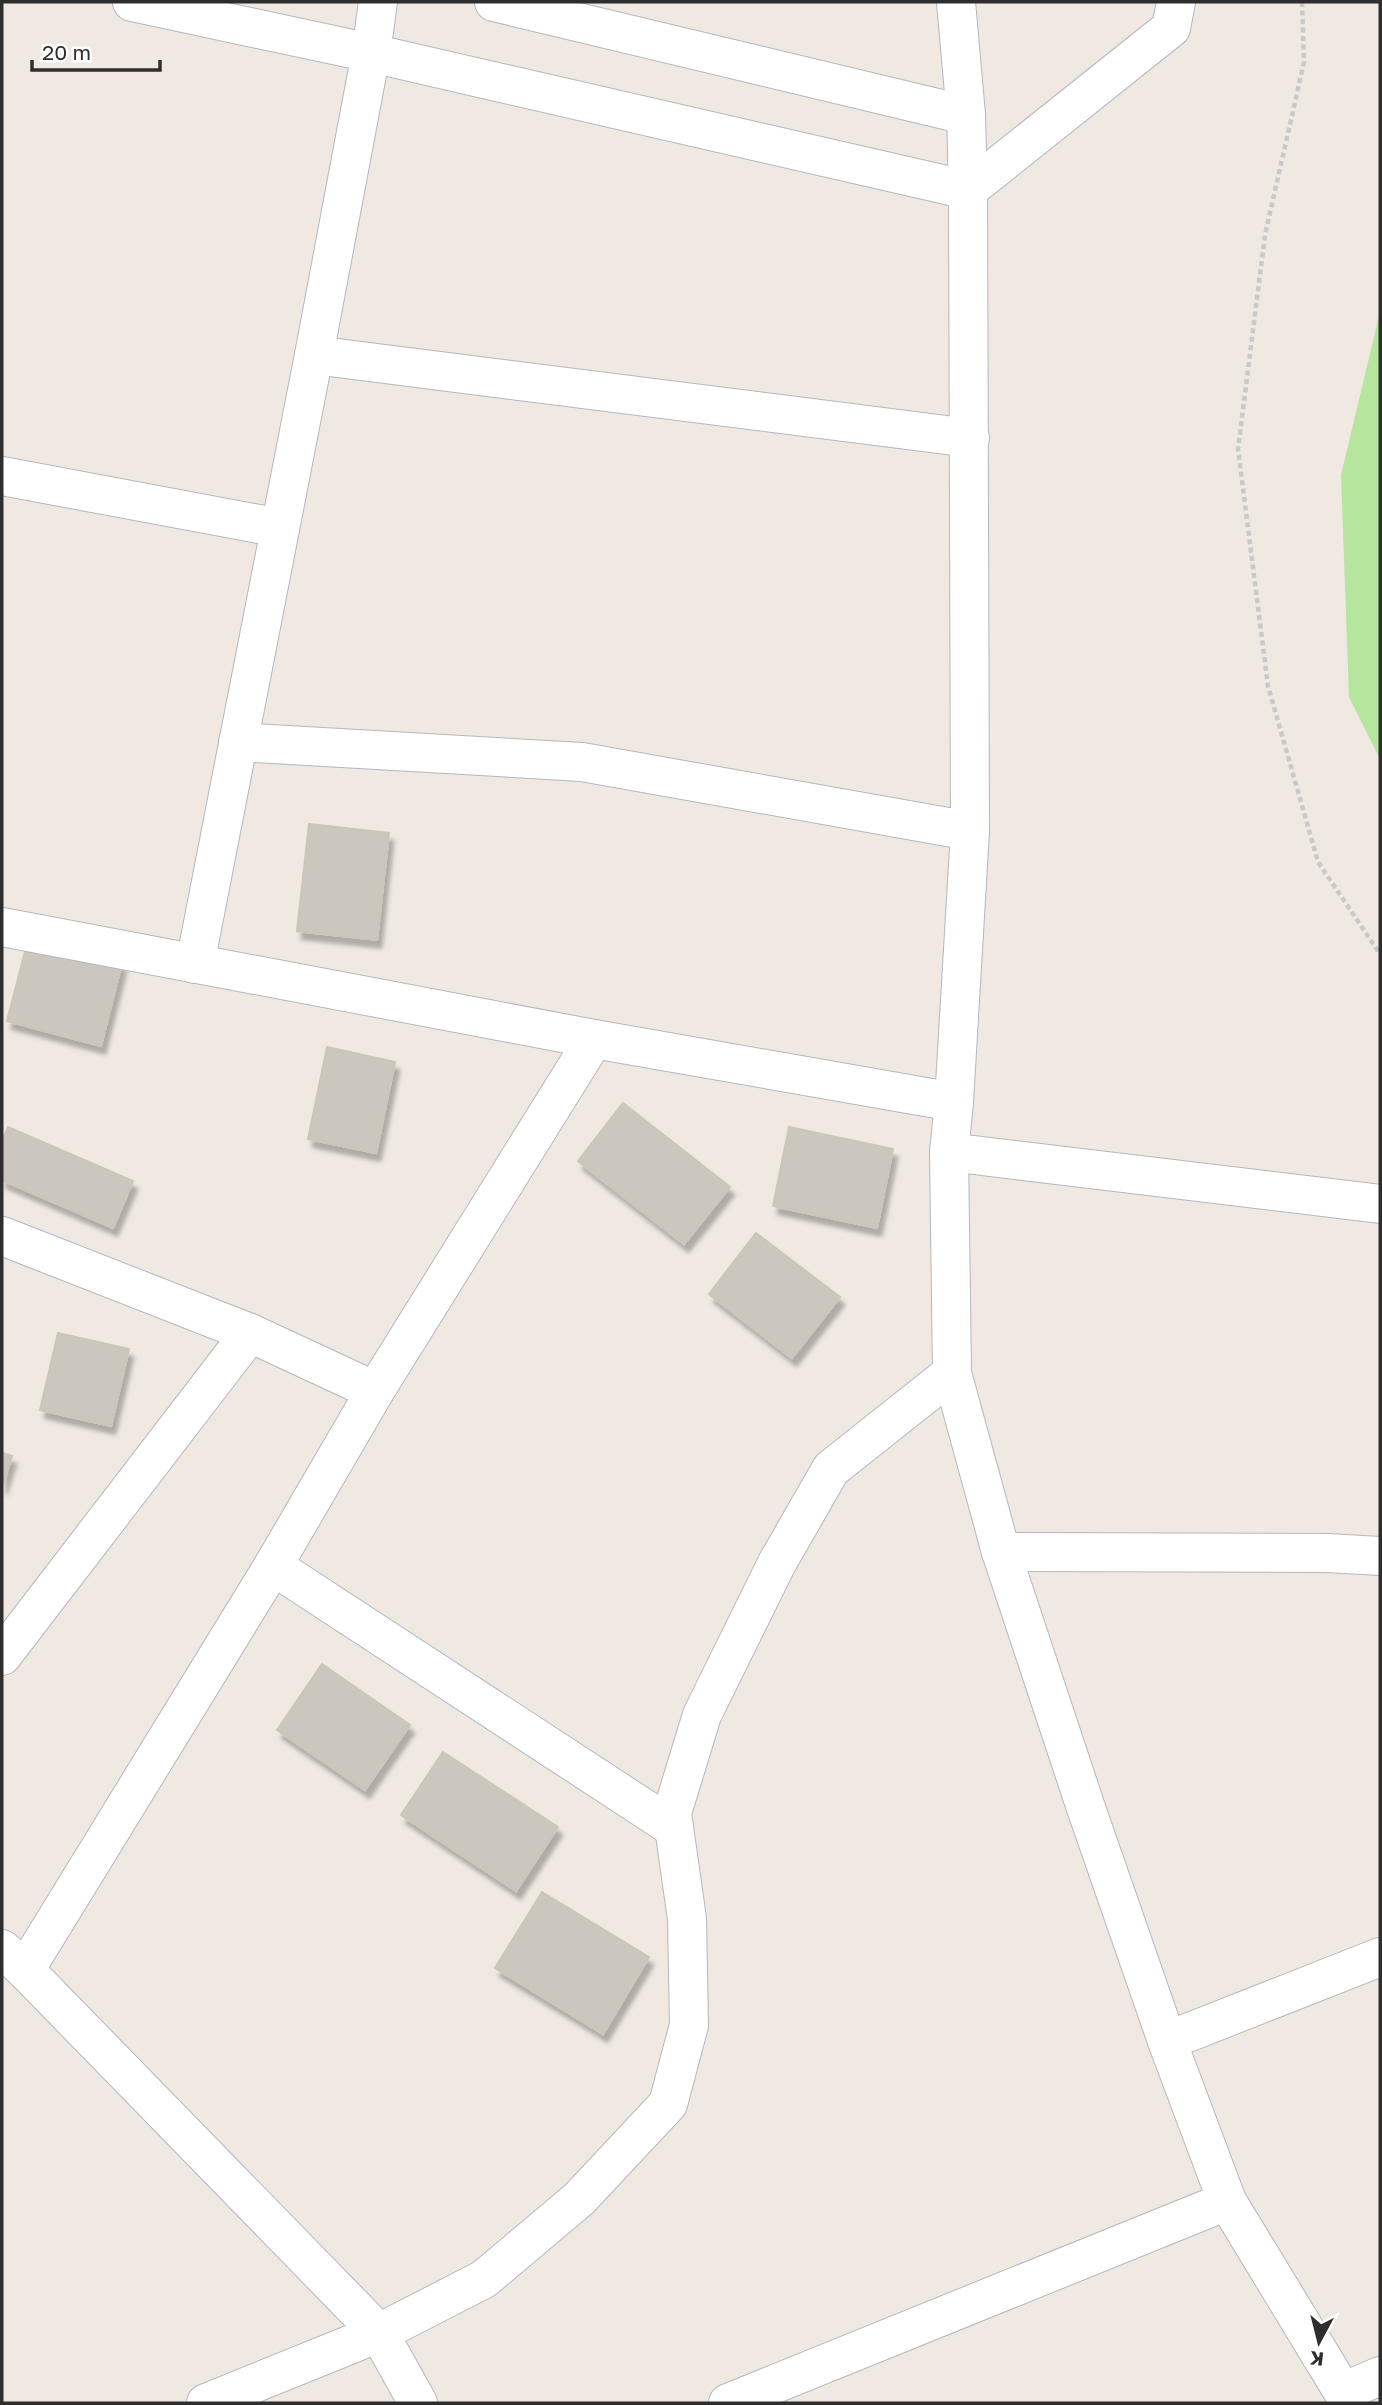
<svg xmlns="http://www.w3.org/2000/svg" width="1382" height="2405" font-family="'Golos Text',sans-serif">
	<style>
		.green { fill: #b6e59e }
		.building { fill: #cbc7bf; stroke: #cbc5ba; stroke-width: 2; filter: url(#shadow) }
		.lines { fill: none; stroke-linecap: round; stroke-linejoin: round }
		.minor-casing { stroke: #b4b7c1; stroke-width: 40 }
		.path { stroke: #c9c9c9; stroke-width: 4.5; stroke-dasharray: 5 3.5; stroke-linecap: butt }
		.minor { stroke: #fff; stroke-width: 38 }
	</style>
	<defs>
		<filter id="shadow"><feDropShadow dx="4.5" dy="8" stdDeviation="2" flood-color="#0004"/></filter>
	</defs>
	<rect width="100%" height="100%" fill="#efe9e1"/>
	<polygon class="green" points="1380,312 1380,759 1349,697 1341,475"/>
	<g class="building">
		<polygon points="309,824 389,833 377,940 297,931"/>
		<polygon points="28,940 122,963 101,1046 7,1021"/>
		<polygon points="327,1047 395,1062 376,1153 308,1139"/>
		<polygon points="623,1103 730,1187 684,1244 578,1161"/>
		<polygon points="8,1127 133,1181 113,1228 2,1180 2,1142"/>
		<polygon points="789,1127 893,1149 877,1228 773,1206"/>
		<polygon points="756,1233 840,1297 792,1358 709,1294"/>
		<polygon points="58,1333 129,1349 111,1426 40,1410"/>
		<polygon points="2,1453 12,1456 2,1487"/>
		<polygon points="322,1664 410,1725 365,1790 277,1730"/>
		<polygon points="443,1752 558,1827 516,1891 401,1815"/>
		<polygon points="542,1892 649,1957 603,2034 495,1968"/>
	</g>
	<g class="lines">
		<g class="minor-casing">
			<g id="minor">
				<polyline points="132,2 371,53 968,190 1171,28 1176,2"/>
				<polyline points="494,2 966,115"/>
				<polyline points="956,2 966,115 968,190 970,831 954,1102 949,1152 952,1373 1001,1552 1086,1808 1167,2041 1227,2201 1343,2392 1380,2376"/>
				<polyline points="314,355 970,438"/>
				<polyline points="2,476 280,528"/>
				<polyline points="238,742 582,762 970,831"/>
				<polyline points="2,927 594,1039 954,1102"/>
				<polyline points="195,964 314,355 371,53 378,2"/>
				<polyline points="949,1152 1380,1204"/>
				<polyline points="2,1236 250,1333 375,1391"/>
				<polyline points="1001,1552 1327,1553 1380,1556"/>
				<polyline points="273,1566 674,1828"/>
				<polyline points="2,1656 250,1333"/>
				<polyline points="2,1949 25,1970 379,2333 418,2403"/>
				<polyline points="25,1970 273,1566 375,1391 594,1039"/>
				<polyline points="1167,2041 1380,1957"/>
				<polyline points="206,2403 379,2333 484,2279 579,2199 668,2104 689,2025 687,1919 672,1813 702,1715 777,1563 831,1469 952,1373"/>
				<polyline points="728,2403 1227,2201"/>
			</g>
		</g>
		<polyline class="path" points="1302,2 1304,62 1265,235 1238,449 1268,686 1318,862 1380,954"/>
		<use href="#minor" class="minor"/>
	</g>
	<rect width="1382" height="2405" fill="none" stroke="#2e2e2e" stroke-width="7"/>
	<g transform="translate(1319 2342) rotate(187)" stroke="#ffffff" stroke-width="5" paint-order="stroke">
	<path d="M0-5L12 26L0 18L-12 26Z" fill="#2e2e2e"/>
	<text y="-10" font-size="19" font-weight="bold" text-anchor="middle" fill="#2e2e2e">K</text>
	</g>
	<path d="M32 60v10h128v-10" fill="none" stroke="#2e2e2e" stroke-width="3.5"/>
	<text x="42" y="60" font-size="21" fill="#2e2e2e" stroke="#ffffff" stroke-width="5" paint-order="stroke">20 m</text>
</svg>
